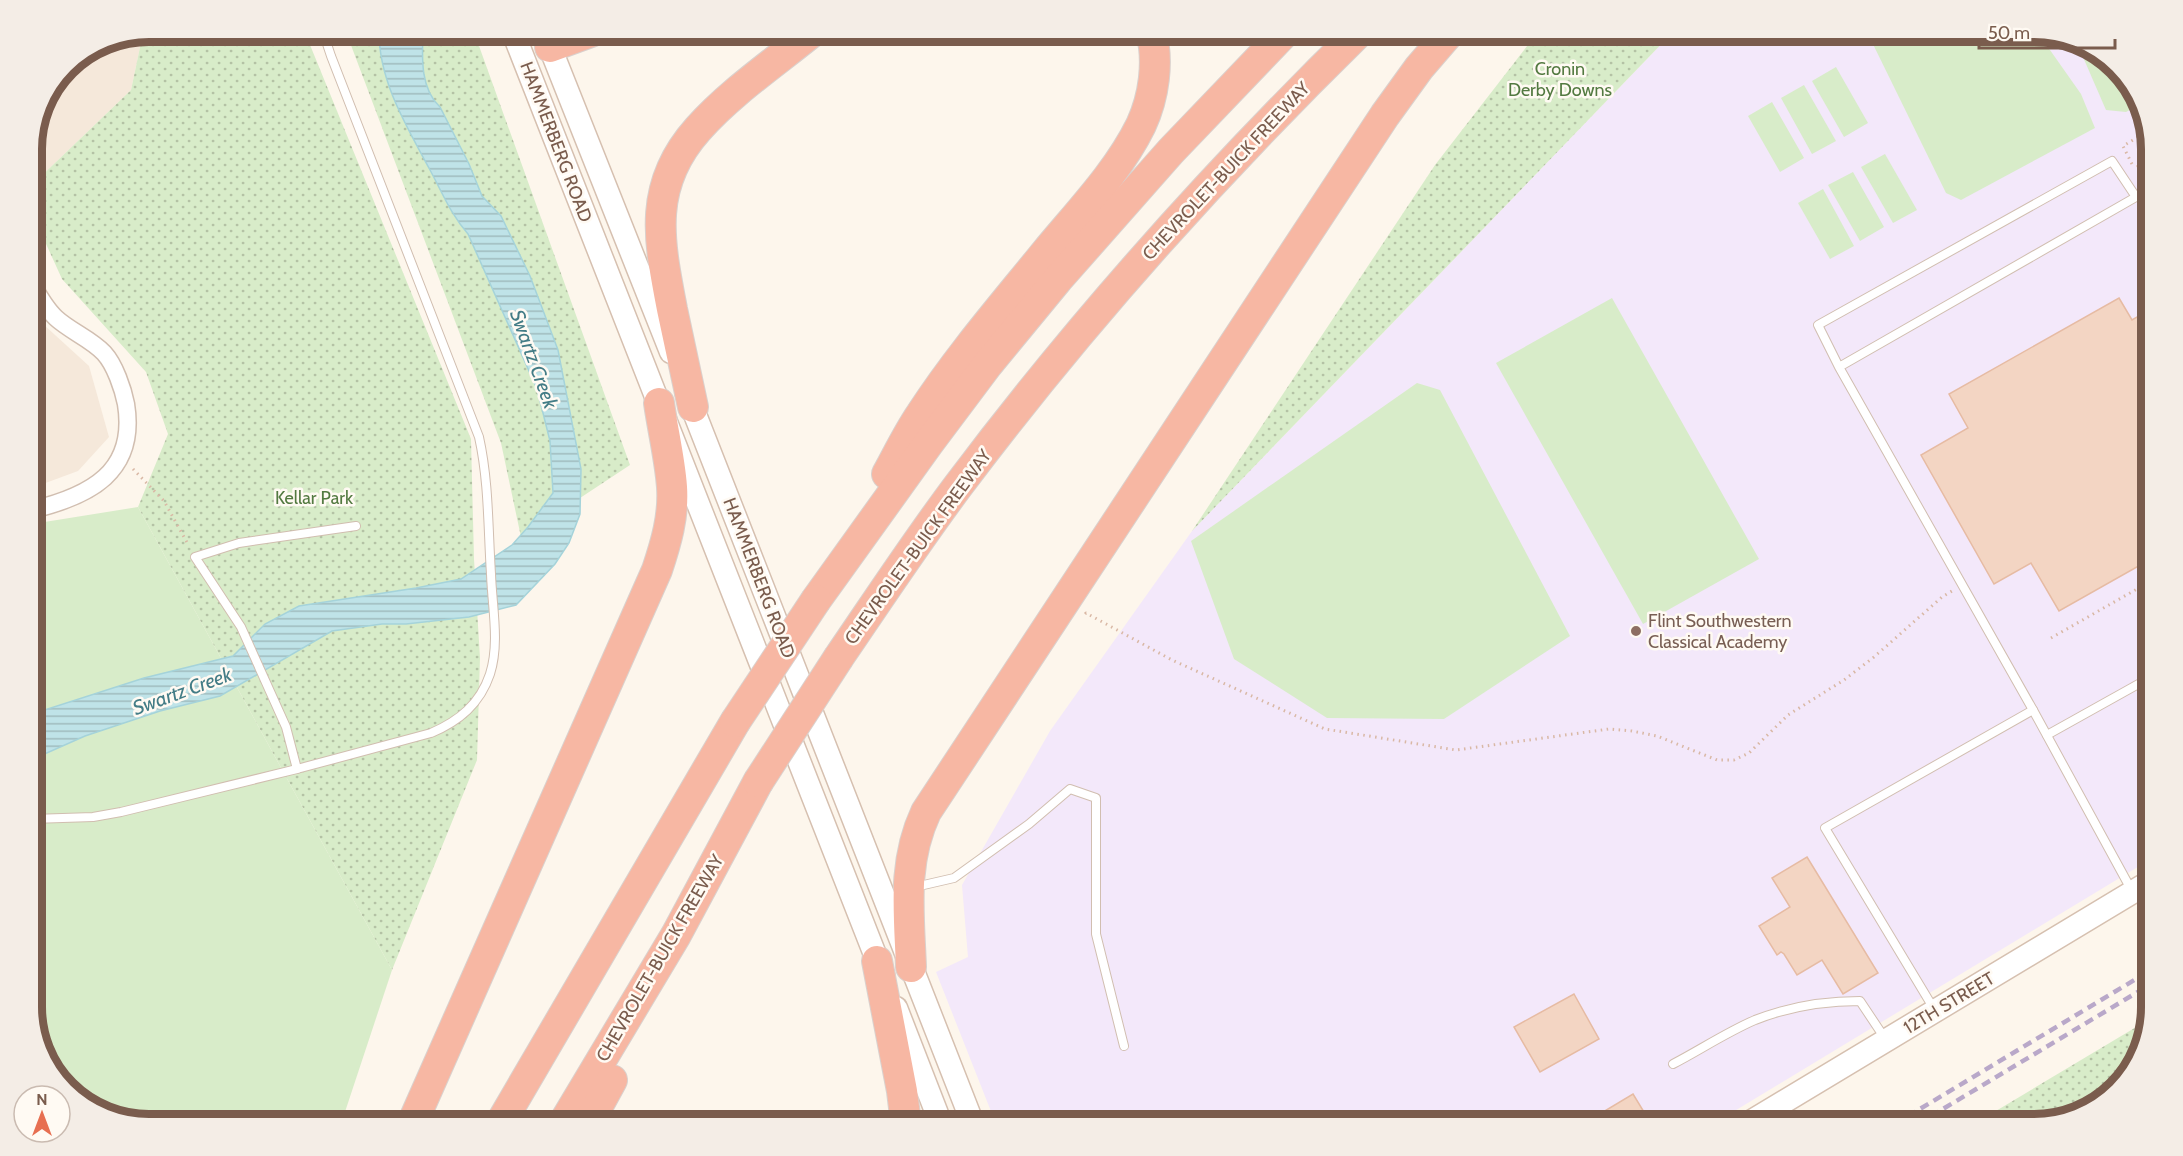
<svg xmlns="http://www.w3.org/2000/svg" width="2183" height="1156" font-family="Cabin,sans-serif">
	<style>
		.residential { fill: #f5e8da }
		.education { fill: #f3e8fa }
		.grass { fill: #d8ecc9 }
		.park { fill: url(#park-dots) }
		.water { fill: url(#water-rules); stroke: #a5d3da; stroke-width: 1.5 }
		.building { fill: #f3d5c3; stroke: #e6bba3; stroke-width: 1.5 }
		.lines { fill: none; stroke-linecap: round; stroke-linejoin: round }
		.lane-casing { stroke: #d1beb0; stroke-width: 10 }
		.street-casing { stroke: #d1beb0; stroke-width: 19 }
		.secondary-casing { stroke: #d6c0b0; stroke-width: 25 }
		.highway-casing { stroke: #dad1cd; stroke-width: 32 }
		.path { stroke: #d9b8a5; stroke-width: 3; stroke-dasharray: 1.5 4.5; stroke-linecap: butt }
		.lane { stroke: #fff; stroke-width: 8 }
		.street { stroke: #fff; stroke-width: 16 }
		.secondary { stroke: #fff; stroke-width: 22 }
		.highway { stroke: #f7b7a3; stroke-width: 30 }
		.rail { stroke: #b9a8c9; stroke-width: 4.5; stroke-dasharray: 9 6; stroke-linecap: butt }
		.highway-bridge-casing { stroke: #dad1cd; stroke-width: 32; stroke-linecap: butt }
		.highway-bridge { stroke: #f7b7a3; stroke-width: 30 }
		.education-dot { fill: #8d6e63; stroke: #fffaf3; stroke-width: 2 }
		.labels { text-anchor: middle; stroke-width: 5; stroke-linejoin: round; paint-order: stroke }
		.park-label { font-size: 18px; fill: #537a41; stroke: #fffaf3 }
		.street-label { font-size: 18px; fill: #7a5c4d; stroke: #fffaf3 }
		.education-label { font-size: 18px; fill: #785e54; stroke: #fffaf3; text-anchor: start }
		.water-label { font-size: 20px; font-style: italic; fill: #437c86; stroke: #fffaf3 }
		.rim { fill: none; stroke: #7a5c4d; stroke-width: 8 }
	</style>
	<defs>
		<pattern id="park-dots" width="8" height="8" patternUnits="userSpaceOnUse" patternTransform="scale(1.5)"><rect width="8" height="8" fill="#d8ecc9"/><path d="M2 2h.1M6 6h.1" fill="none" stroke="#b4c2a5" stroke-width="1.8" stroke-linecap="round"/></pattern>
		<pattern id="water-rules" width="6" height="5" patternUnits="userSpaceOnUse" patternTransform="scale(1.5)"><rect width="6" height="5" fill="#bfe3e8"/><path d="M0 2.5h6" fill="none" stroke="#a0bbbe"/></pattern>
	</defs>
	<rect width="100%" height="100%" fill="#fdf6ec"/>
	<g class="residential">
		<polygon points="143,33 131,90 32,185 32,142 41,104 66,66 104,40"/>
		<polygon points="32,314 89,366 109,437 78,471 32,488"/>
	</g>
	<polygon class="education" points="1673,32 2034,32 2086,44 2132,84 2151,142 2151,859 1713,1124 996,1124 936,972 968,957 962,885 1050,731 1192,531"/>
	<g class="grass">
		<polygon points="1867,32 2026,32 2050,50 2081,94 2095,128 1961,200 1946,193"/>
		<polygon points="2076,41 2086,44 2132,84 2139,105 2126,112 2106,110"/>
		<polygon points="1836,67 1868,123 1844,137 1812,81"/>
		<polygon points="1804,85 1836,141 1812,154 1781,98"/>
		<polygon points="1772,102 1804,158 1780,172 1748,116"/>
		<polygon points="1885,154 1917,210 1893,223 1861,167"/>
		<polygon points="1853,172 1884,227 1860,241 1828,185"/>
		<polygon points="1823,189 1854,246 1830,259 1798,203"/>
		<polygon points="1612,298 1759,559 1643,624 1496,363"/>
		<polygon points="1417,383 1440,390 1570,636 1444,719 1327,718 1234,659 1191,541"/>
		<polygon points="138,507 392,970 341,1124 149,1124 97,1112 52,1072 32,1015 32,524"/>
	</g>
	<g class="park">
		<polygon points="149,32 307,32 308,40 471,439 474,559 480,658 477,760 392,970 138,507 168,434 146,372 62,279 32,213 32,185 131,90 143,33"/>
		<polygon points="346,32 474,32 630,465 521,537 501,443"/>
		<polygon points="1538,32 1673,32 1192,531 1435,165"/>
		<polygon points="2148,1020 2139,1059 2093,1109 2034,1124 1974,1124"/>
	</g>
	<path class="water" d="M379 32H423C422 57 420 89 440 107L469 164 482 196 501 216 530 276 558 350 581 469 580 514 569 543 555 564 516 605 469 617 406 624H382L332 631 220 696 160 711 85 736 40 756 32 757V714L144 678 233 656 265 624 299 606 416 588 461 579 512 545 528 527 553 493 550 441 537 389 468 234C450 213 443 194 430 170 407 127 379 82 379 32Z"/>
	<g class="building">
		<polygon points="2151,158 2151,191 2137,166"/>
		<polygon points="2119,298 2132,320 2151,309 2151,559 2059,611 2031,563 1994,584 1921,455 1968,428 1949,394"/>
		<polygon points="1807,857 1878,973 1843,994 1822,960 1797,975 1784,954 1781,952 1777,955 1759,926 1790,907 1772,878"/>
		<polygon points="1574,994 1599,1039 1540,1072 1514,1027"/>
		<polygon points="1633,1094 1647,1117 1635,1124 1611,1124 1603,1112"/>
	</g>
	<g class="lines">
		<g class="lane-casing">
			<g id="lane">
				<polyline points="1839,367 2136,197 2112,161 1818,325 1839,367 2033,710 2132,891"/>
				<polyline points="2047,735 2151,677"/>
				<polyline points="297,769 286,727 241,627 195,557 239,543 356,526"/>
				<path d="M32 819 93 817 121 812 297 769 431 733C459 721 480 704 490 674 500 643 492 606 491 574 488 529 489 482 479 437L331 56 323 32"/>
				<polyline points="915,887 954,878 1029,824 1070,789 1096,798 1096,934 1124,1046"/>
				<polyline points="1934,1009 1825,828 2033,710"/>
				<path d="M1673 1064C1700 1050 1727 1032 1755 1020 1788 1007 1825 1001 1860 1001L1886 1040"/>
			</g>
		</g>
		<g class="street-casing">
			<path id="street" d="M32 284C39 296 46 309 56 318 70 331 91 339 104 353 115 365 123 389 126 404 137 472 90 496 32 510"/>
		</g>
		<g class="secondary-casing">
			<g id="secondary">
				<polyline points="513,32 883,975"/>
				<polyline points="544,32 671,352"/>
				<polyline points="687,394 973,1124"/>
				<polyline points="896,1008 941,1124"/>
				<polyline points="1747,1124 2151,881"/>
			</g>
		</g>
		<g class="highway-casing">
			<g id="highway">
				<polyline points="550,47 591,32"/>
				<path d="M693 407C686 374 679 342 672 309 659 241 647 186 698 129 731 92 774 63 812 32"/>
				<path d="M887 474C898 454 908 433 921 414 958 357 1003 305 1046 252 1079 212 1118 172 1141 125 1154 97 1159 61 1151 32"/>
				<polyline points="816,600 928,444 988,364 1058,279 1171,151 1285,32"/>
				<path d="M839 657C878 600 916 542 958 486 1079 325 1215 173 1359 32"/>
				<polyline points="877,961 902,1091 906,1124"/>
				<path d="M911 967C909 913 902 863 926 812L1385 115 1419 68 1450 32"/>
				<path d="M412 1124 657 570C666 543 674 516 672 487 670 459 663 431 659 403"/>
				<polyline points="500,1124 735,722"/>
				<polyline points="563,1124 676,935 758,782"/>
				<polyline points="588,1124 612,1080"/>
			</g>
		</g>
		<g class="path">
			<polyline points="2132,164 2123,146 2148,131"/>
			<polyline points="133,469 164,501 189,546"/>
			<polyline points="1085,614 1086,613 1172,660 1325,729 1456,750 1609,729 1632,731 1657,736 1717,760 1734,760 1749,753 1788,715 1844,680 1874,657 1942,597 1952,591"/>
			<polyline points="2051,638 2151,581"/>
		</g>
		<use href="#lane" class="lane"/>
		<use href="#street" class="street"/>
		<use href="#secondary" class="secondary"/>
		<use href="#highway" class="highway"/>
		<g class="rail">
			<polyline points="1895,1124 2151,970"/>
			<polyline points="1918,1124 2151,984"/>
		</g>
		<g class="highway-bridge-casing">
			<g id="highway-bridge">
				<polyline points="735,722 816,600"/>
				<polyline points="758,782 839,657"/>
			</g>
		</g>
		<use href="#highway-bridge" class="highway-bridge"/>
	</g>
	<circle class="education-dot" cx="1636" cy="631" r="6"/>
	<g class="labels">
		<g class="park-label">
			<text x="1560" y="75">Cronin<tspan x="1560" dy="21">Derby Downs</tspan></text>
			<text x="314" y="504">Kellar Park</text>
		</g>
		<g class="street-label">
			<text transform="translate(556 142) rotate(69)" y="6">HAMMERBERG ROAD</text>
			<text transform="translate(1226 171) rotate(-47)" y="6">CHEVROLET-BUICK FREEWAY</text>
			<text transform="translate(918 547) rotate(-54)" y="6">CHEVROLET-BUICK FREEWAY</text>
			<text transform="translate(759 578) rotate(69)" y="6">HAMMERBERG ROAD</text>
			<text transform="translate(660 958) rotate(-60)" y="6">CHEVROLET-BUICK FREEWAY</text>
			<text transform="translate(1949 1003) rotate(-31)" y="6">12TH STREET</text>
		</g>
		<g class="education-label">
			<text x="1648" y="627">Flint Southwestern<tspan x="1648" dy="21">Classical Academy</tspan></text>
		</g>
		<g class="water-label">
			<text transform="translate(534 359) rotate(70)" y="7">Swartz Creek</text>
			<text transform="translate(182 691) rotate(-20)" y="7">Swartz Creek</text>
		</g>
	</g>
	<path d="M0 0H2183V1156H0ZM149 42H2034A107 107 0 0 1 2141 149V1007A107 107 0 0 1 2034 1114H149A107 107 0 0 1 42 1007V149A107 107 0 0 1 149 42Z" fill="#f4ede6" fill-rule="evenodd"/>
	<path class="rim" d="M149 42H2034A107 107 0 0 1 2141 149V1007A107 107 0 0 1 2034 1114H149A107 107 0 0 1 42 1007V149A107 107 0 0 1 149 42Z"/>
	<g transform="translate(42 1114)"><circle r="28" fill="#fffaf3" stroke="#cabbb1" stroke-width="1.5"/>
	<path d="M0-4.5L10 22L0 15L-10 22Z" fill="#e76f51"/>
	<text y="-9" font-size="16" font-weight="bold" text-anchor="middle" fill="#7a5c4d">N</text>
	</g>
	<path d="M1979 39v9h136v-9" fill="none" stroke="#7a5c4d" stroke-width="3"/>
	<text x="1988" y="39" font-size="18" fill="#7a5c4d" stroke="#fffaf3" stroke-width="4.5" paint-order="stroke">50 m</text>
</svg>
